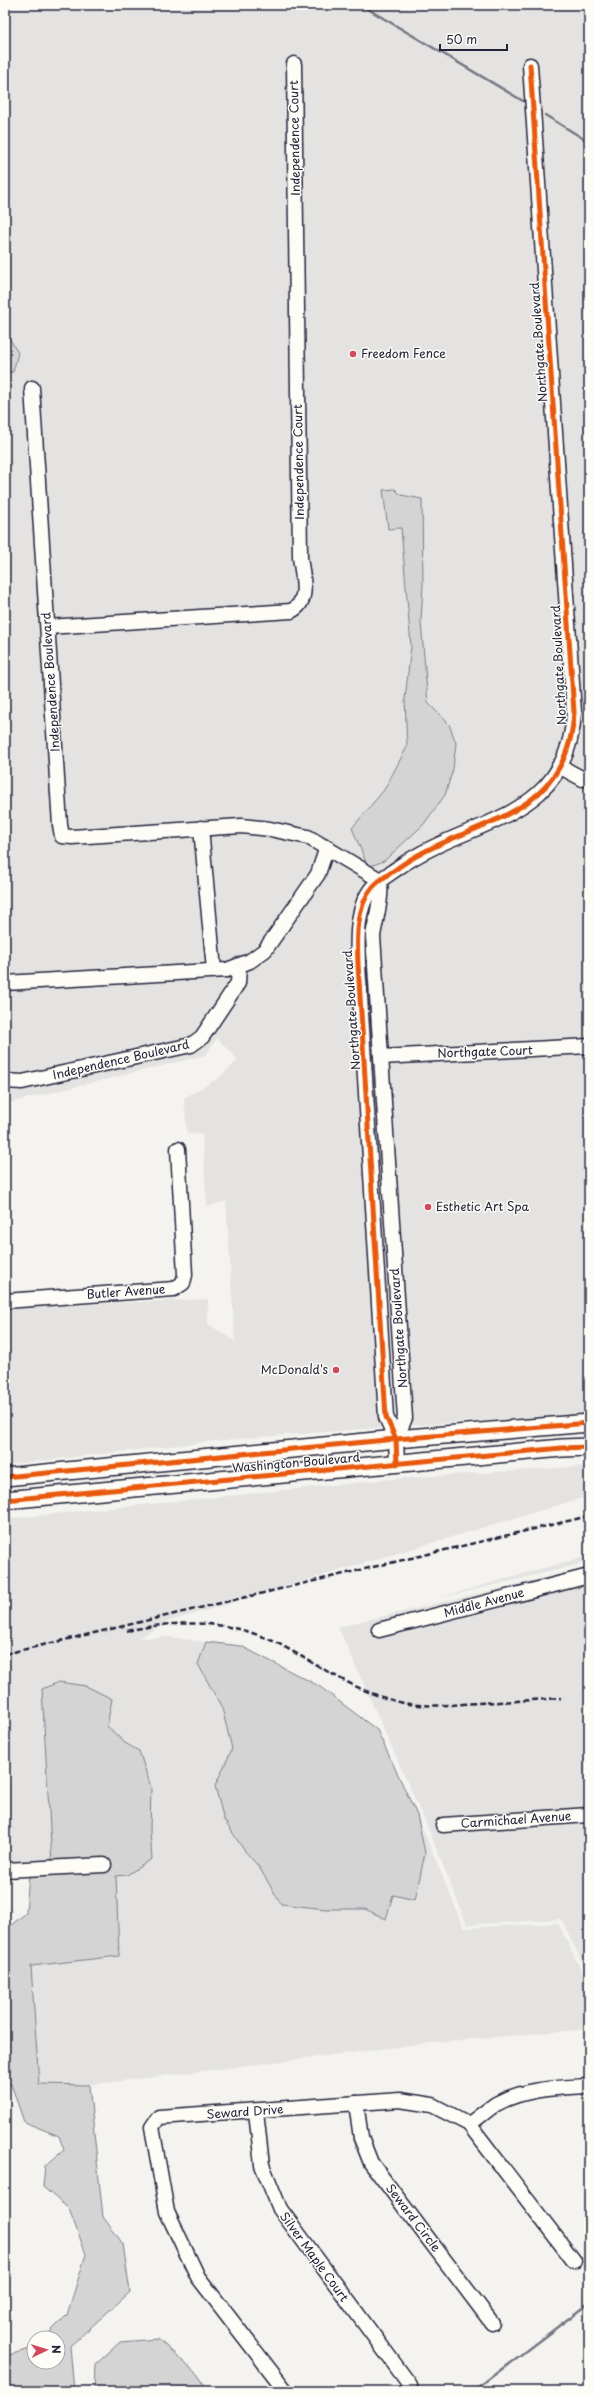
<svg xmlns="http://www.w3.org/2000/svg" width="594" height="2396" font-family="'Playpen Sans',sans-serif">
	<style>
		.built { fill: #e4e3e2; fill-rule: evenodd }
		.green { fill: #d5d4d5; stroke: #7c7b88 }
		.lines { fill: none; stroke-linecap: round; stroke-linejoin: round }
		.stream { stroke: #757582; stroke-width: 2.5 }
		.minor-casing { stroke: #22223b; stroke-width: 17 }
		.major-casing { stroke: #22223b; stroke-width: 20 }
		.minor { stroke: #fdfcf7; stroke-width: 14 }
		.major { stroke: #fdfcf7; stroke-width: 17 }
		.rail { stroke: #22223b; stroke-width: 2.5; stroke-dasharray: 6 3; stroke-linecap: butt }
		.cycleway-casing { stroke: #fdfcf7; stroke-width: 8 }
		.cycleway { stroke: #e8590c; stroke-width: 5 }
		.poi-dot { fill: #d1495b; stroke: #fdfcf7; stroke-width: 1.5 }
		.labels { text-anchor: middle; stroke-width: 3; stroke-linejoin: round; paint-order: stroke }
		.street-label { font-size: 12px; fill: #22223b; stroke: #fdfcf7 }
		.poi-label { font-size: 12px; fill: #22223b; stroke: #fdfcf7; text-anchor: start }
	</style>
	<rect width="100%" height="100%" fill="#f4f3ef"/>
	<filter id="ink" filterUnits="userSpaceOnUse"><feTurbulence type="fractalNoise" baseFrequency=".025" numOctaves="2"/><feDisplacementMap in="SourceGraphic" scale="8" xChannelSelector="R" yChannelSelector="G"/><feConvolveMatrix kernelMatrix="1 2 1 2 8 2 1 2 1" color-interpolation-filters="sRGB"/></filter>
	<g filter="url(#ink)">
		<g class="built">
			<path d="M5 5H589V762L583 771 566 764 575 743 579 711 535 60 525 61 568 712V727L561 751 545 780 521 802 504 812 419 848 381 880 319 840 271 824 240 822 67 832 53 631 291 616 300 612 308 600 305 556 299 59 289 60 295 557 298 593 296 602 289 607 53 622 37 383 27 384 54 826 57 837 61 841 72 842 197 833 209 966 5 978V373L13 372 18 353 5 331ZM395 489 401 495 422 499 423 584 421 622 428 703 449 724 456 743 453 769 445 795 423 825 384 861 368 867 352 828 384 790 407 747 405 699 411 646 401 528 388 529 383 491Z"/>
			<polygon points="561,772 579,782 589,795 589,1041 376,1057 369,946 386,888 414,862 508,820"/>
			<polygon points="256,832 298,842 322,853 313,872 261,947 248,957 219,965 207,833"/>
			<polygon points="331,859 375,887 360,927 389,1427 224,1440 5,1465 5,1308 208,1299 208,1324 235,1341 226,1201 207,1207 202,1133 187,1134 184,1098 219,1078 238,1060 217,1038 206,1055 5,1104 5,1086 192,1050 244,969 322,876"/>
			<polygon points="234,973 233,981 194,1039 21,1078 5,1075 5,988"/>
			<polygon points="589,1051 589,1414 400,1426 376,1066"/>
			<polygon points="589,1466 589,1496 167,1622 139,1638 168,1637 206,1642 198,1664 222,1708 232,1749 215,1786 244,1850 259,1867 281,1904 326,1909 365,1909 386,1919 393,1895 415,1899 425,1853 417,1815 464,1928 558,1923 589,1986 589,2029 437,2042 89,2085 39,2084 31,1966 119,1956 116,1876 152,1859 139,1751 125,1743 107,1726 86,1686 59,1682 42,1689 52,1863 5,1866 5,1519 391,1479"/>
			<polygon points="589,1556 589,1562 433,1600 510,1577"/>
			<polygon points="589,1567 589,1976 561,1919 467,1925 430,1833 338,1627"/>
		</g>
		<g class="green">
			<polygon points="5,331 18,353 13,372 5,373"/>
			<polygon points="395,489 401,495 422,499 423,584 421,622 428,703 449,724 456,743 453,769 445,795 423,825 384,861 368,867 352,828 384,790 407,747 405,699 411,646 401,528 388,529 383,490"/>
			<polygon points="206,1642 241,1646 319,1686 377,1730 417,1815 425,1853 415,1900 393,1895 386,1919 365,1909 326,1909 281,1904 259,1867 244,1850 224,1820 215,1786 232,1749 222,1708 198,1664"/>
			<polygon points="59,1682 86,1686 112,1699 107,1726 125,1743 139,1751 151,1787 150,1831 152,1859 127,1875 116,1876 119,1956 31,1966 39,2084 89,2085 103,2217 123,2244 130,2292 70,2346 74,2391 5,2391 5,2356 34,2348 34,2362 58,2362 58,2338 44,2338 67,2315 86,2254 69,2209 43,2187 45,2166 64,2150 59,2136 24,2122 11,2084 5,2085 5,1930 26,1913 29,1874 109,1869 108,1860 52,1863 42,1689"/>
			<polygon points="158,2339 198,2375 208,2391 94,2391 95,2365 120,2342"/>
		</g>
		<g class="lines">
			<g class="stream">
				<polyline points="361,5 523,101"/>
				<polyline points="545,115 589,142"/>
				<polyline points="473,2391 589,2303"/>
			</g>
			<g class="minor-casing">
				<g id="minor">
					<polyline points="32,388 60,825 62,836 72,837 241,826 270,829 308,837 380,880"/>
					<path d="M48 627 291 611C311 602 302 575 300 557L294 64"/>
					<polyline points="559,766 583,779"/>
					<polyline points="201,828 214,970"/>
					<path d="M380 880C382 900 376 917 373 936L405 1418 396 1439"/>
					<polyline points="5,983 227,970 250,961 265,950 318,874 327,847"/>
					<polyline points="381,1057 589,1046"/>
					<polyline points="5,1081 22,1082 191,1045 202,1037 238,983 239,967"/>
					<polyline points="5,1301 174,1289 183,1283 185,1275 178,1149"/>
					<path d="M397 1464 396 1439 386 1417 358 964C357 940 356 907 372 888 379 879 390 874 399 867 470 817 568 823 574 712L530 65"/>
					<polyline points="379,1630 589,1576"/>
					<polyline points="443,1825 589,1815"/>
					<polyline points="5,1870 104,1865"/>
					<polyline points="356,2103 361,2138 371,2163 492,2323"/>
					<polyline points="256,2112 262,2165 280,2209 410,2385"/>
					<path d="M469 2124C478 2118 487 2110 496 2104 525 2088 557 2088 589 2086"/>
					<polyline points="286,2391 198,2277 167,2212 152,2127 159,2117 400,2100 432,2105 469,2124 574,2261"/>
				</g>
			</g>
			<g class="major-casing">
				<g id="major">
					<polyline points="5,1477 396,1439 589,1423"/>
					<polyline points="5,1500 562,1448 589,1447"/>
				</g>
			</g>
			<use href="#minor" class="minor"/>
			<use href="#major" class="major"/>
			<g class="rail">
				<path d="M127 1631C184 1618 239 1620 290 1650 328 1671 356 1691 399 1702 424 1708 451 1705 477 1703 505 1702 533 1700 561 1698"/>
				<polyline points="5,1654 589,1516"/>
			</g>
			<g class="cycleway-casing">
				<g id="cycleway">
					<path d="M397 1464 396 1439 386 1417 358 964C357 940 356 907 372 888 379 879 390 874 399 867 470 817 568 823 574 712L530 65"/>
					<polyline points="5,1477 396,1439 589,1423"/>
					<polyline points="5,1500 562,1448 589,1447"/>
				</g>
			</g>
			<use href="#cycleway" class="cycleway"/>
		</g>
	</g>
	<g class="poi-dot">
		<circle cx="353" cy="354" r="4"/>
		<circle cx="428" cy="1207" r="4"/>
		<circle cx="336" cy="1370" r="4"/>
	</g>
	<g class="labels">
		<g class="street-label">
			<text transform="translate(295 138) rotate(-91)" y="4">Independence Court</text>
			<text transform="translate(539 342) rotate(-94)" y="4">Northgate Boulevard</text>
			<text transform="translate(299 462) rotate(-91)" y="4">Independence Court</text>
			<text transform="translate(559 665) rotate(-93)" y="4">Northgate Boulevard</text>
			<text transform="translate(51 682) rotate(-94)" y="4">Independence Boulevard</text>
			<text transform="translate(352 1010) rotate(-94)" y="4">Northgate Boulevard</text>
			<text transform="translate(485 1052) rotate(-2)" y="4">Northgate Court</text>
			<text transform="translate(121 1060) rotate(-13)" y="4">Independence Boulevard</text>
			<text transform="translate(126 1292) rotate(-4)" y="4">Butler Avenue</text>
			<text transform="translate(399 1328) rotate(-94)" y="4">Northgate Boulevard</text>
			<text transform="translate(296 1463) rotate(-5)" y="4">Washington Boulevard</text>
			<text transform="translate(484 1603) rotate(-15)" y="4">Middle Avenue</text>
			<text transform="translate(516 1820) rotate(-4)" y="4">Carmichael Avenue</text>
			<text transform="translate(245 2112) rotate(-4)" y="4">Seward Drive</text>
			<text transform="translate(413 2218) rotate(53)" y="4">Seward Circle</text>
			<text transform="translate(314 2257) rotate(54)" y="4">Silver Maple Court</text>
		</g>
		<g class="poi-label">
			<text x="361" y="358">Freedom Fence</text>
			<text x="436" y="1211">Esthetic Art Spa</text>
			<text x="328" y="1374" text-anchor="end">McDonald's</text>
		</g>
	</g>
	<rect width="594" height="2396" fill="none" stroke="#fdfcf7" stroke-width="20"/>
	<rect x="10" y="10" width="574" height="2376" fill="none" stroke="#22223b" stroke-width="1.5" filter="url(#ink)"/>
	<g transform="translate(46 2350) rotate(86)"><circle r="19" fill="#fdfcf7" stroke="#a5a5ac"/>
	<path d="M0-3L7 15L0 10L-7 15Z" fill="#d1495b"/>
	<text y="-6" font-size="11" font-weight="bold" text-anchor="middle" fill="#22223b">N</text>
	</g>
	<path d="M440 44v6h67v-6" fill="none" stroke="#22223b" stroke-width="2"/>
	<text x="446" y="44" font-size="12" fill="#22223b" stroke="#fdfcf7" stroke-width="3" paint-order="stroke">50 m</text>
</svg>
